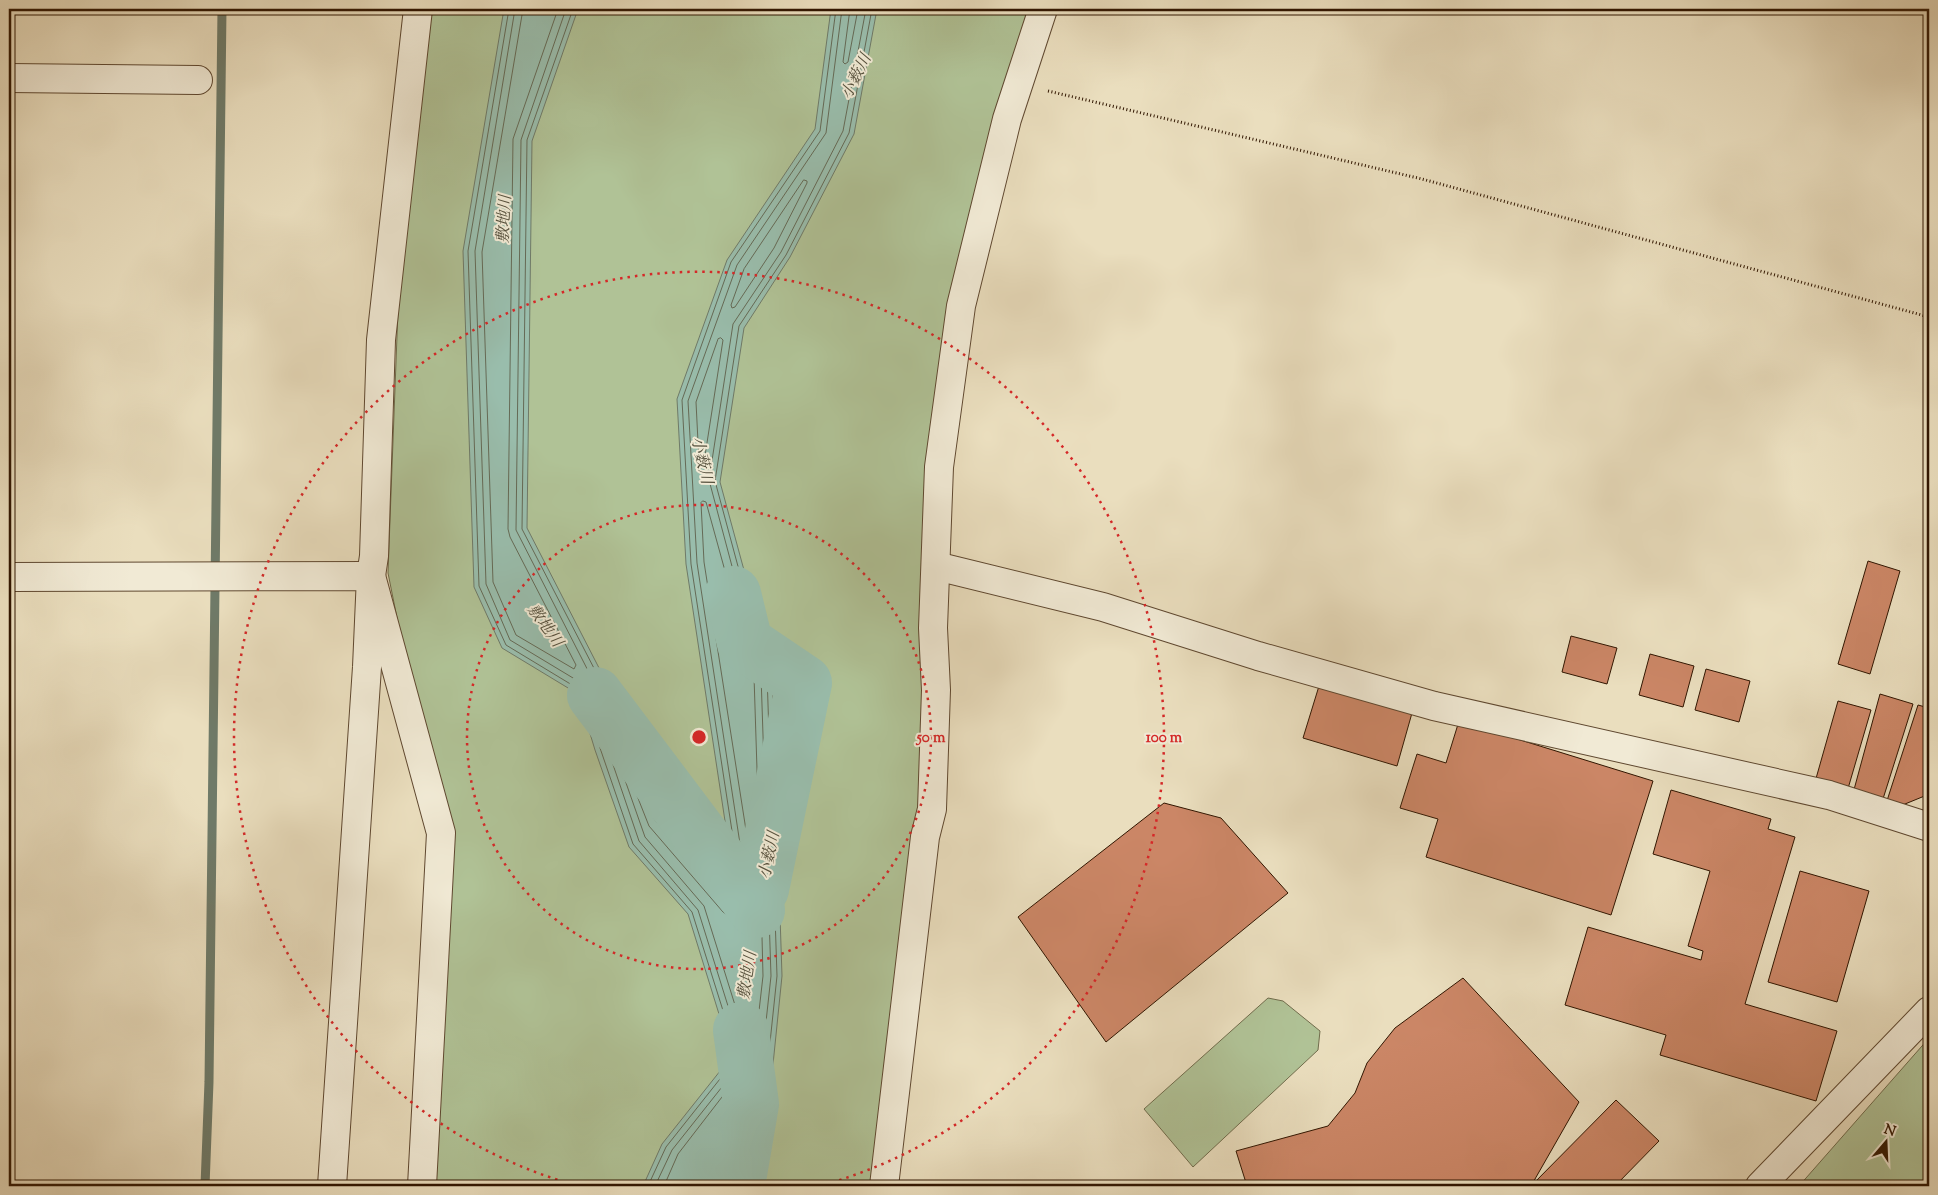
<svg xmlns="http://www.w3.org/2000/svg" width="1938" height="1195" font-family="'Sorts Mill Goudy','Noto Serif JP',serif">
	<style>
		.green { fill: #b0c296; stroke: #706c4c }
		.water { fill: #99bdac; stroke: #6f7a68 }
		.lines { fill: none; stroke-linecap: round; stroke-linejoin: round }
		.shore { stroke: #656a56; stroke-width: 1 }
		.stream { stroke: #6f7a68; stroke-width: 9 }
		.river { stroke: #99bdac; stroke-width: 56 }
		.building { fill: #cb8666; stroke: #311601 }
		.minor-casing { stroke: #5f4830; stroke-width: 30 }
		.path { stroke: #311601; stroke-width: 3; stroke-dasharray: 1 2.5; stroke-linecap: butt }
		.minor { stroke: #f1ead5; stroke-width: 28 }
		.ring { fill: none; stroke: #d62828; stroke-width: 2.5; stroke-dasharray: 2.5 5 }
		.labels { text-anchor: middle; stroke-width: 4; stroke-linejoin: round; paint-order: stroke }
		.water-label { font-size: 16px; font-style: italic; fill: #55503d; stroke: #f1ead5 }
		.centre { fill: #d62828; stroke: #f1ead5; stroke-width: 2.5 }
		.ring-label { font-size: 15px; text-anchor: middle; font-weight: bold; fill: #d62828; stroke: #f1ead5; stroke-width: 4; stroke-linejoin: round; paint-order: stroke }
	</style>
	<rect width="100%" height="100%" fill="#eadebe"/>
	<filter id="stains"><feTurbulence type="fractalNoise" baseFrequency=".004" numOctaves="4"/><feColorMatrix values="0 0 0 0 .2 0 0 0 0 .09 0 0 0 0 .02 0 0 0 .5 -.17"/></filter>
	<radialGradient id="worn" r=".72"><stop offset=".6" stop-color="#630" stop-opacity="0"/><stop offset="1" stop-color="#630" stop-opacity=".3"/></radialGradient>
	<g class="green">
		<polygon points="422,9 1047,9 943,336 933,786 884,1186 434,1186 436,812 388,573 405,125"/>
		<polygon points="1268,998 1283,1001 1320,1031 1318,1050 1193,1167 1144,1109"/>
		<polygon points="1929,1038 1929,1186 1799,1186"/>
	</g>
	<polygon class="water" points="504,9 578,9 532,141 527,528 632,732 664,814 737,900 686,564 677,399 727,260 815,129 831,9 877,9 854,134 790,257 744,328 720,482 772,673 782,976 770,1094 751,1104 738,1180 734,1186 643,1186 662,1144 732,1056 688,914 629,847 595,750 578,694 502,648 474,587 463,251"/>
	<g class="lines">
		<g class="shore">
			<polyline points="509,9 468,251 479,586 506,645 582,691 600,748 633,844 692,912 737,1055 735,1060 666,1147 648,1186"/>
			<polyline points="515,9 475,251 486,584 510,640 583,684 587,688 639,841 698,910 743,1054 741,1063 672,1150 655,1186"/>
			<polyline points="523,9 482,252 493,582 516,635 574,669 576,665 510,537 508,529 513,139 558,9"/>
			<polyline points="566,9 521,140 516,530 622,737 655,820 727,906 736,910 746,905 748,896 697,563 688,401 737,265 826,133 842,9"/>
			<polyline points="573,9 527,140 522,529 628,734 660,817 731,901 736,903 741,901 742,896 691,564 682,400 731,262 820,131 836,9"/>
			<polyline points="850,9 843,62 845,64 848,62 858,9"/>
			<polygon points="804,180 807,181 807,183 774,248 735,307 732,308 731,305 744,269"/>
			<polygon points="721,338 723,340 704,462 701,464 699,462 696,402 718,339"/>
			<polygon points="703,501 706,502 754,676 761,894 759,896 756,894 704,562 701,503"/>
			<path d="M627 777 630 778 649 826 723 912C738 923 752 914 757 897L761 898 763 976 754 1055 750 1053 704 906 645 837 625 780Z"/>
			<polyline points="664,1186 678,1154 749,1062 752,1062 754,1064 752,1082 739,1089 733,1098 716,1186"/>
			<polyline points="724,1186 727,1175 740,1101 744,1095 759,1086 771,976 761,675 709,480 733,324 781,252 843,131 866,9"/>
			<polyline points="730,1186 733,1178 746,1102 748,1099 765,1090 777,976 767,674 715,481 739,326 786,255 849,133 872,9"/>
		</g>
		<polyline class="stream" points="205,1186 209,1082 222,9"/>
		<g class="river">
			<polyline points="733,594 745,643 804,683 761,889"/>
			<polyline points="595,695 757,910"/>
			<polyline points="734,1186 738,1180 751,1104 741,1030"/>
		</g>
	</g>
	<g class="building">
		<polygon points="1868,561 1900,571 1870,674 1838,664"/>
		<polygon points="1571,636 1617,648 1607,684 1562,672"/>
		<polygon points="1650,654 1694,666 1683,707 1639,695"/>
		<polygon points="1706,669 1750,681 1739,722 1695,710"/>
		<polygon points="1319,686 1412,713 1397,766 1303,738"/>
		<polygon points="1880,694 1913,704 1882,802 1852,797"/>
		<polygon points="1838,701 1871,710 1847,792 1815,782"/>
		<polygon points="1918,705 1929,708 1929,786 1927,795 1883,813"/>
		<polygon points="1459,721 1653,781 1611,915 1426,857 1438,819 1400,808 1417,754 1446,763"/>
		<polygon points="1671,790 1771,819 1768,829 1795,837 1745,1004 1837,1031 1816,1101 1660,1055 1666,1035 1565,1005 1588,927 1701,960 1703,951 1688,946 1710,871 1653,854"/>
		<polygon points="1164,803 1221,818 1288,893 1106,1042 1018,917"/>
		<polygon points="1800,871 1869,891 1837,1002 1768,982"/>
		<polygon points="1463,978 1579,1102 1531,1186 1247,1186 1236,1151 1328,1126 1355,1093 1367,1063 1395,1028"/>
		<polygon points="1616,1100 1659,1141 1615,1186 1531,1186"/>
	</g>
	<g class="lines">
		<g class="minor-casing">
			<g id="minor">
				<polyline points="9,78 198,80"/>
				<polyline points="936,566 1103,607 1258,656 1434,706 1829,795 1929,827"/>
				<polyline points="9,577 371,576 441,833 422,1186"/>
				<polyline points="332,1186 367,667 371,576 374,556 381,340 418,9"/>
				<polyline points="884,1186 925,837 932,809 936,690 933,628 939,467 961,306 1007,119 1043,9"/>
				<polyline points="1760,1186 1929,1011"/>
			</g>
		</g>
		<polyline class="path" points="1048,91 1422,179 1929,317"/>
		<use href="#minor" class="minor"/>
	</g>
	<g class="ring">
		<circle cx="699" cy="737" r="232"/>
		<path d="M579 1186A465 465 0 1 1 819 1186"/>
	</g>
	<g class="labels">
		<g class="water-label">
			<text transform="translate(855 76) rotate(-64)" y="6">小薮川</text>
			<text transform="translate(503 219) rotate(-87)" y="6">敷地川</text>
			<text transform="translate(703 460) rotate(77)" y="6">小薮川</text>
			<text transform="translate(546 625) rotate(54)" y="6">敷地川</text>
			<text transform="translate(768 855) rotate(-78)" y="6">小薮川</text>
			<text transform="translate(746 975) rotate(-81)" y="6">敷地川</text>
		</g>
	</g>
	<circle cx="699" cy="737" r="8" class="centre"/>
	<g class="ring-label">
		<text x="931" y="742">50 m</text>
		<text x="1164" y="742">100 m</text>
	</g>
	<rect width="1938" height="1195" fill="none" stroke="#eadebe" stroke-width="30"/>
	<rect x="10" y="10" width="1918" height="1175" fill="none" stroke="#311601" stroke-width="2.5"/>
	<rect x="15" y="15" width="1908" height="1165" fill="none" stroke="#311601"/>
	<g transform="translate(1886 1142) rotate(19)" stroke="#f1ead5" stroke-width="4" paint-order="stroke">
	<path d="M0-4L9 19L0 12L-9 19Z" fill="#311601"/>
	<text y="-8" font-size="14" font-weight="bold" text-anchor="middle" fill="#311601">N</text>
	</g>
	<rect width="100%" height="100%" filter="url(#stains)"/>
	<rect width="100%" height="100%" fill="url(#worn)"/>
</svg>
